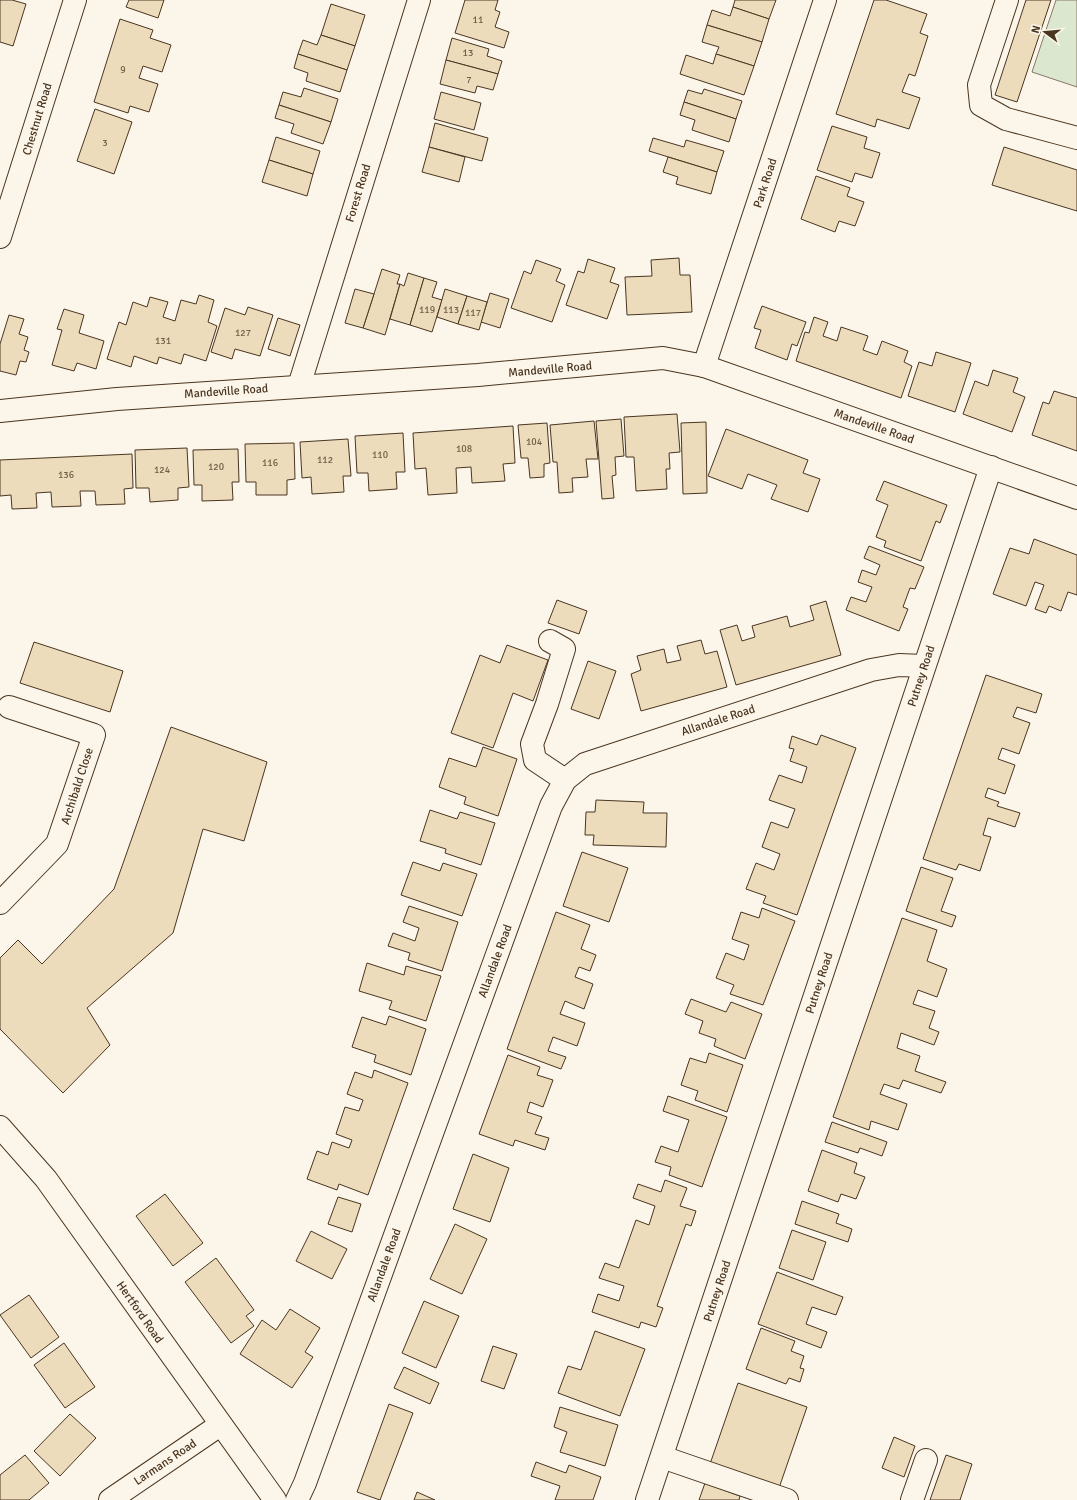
<svg xmlns="http://www.w3.org/2000/svg" width="1077" height="1500" font-family="Signika,sans-serif">
	<style>
		.green { fill: #dce7d0; stroke: #887966 }
		.building { fill: #ecdcbc; stroke: #4a3520 }
		.lines { fill: none; stroke-linecap: round; stroke-linejoin: round }
		.minor-casing { stroke: #4a3520; stroke-width: 24 }
		.major-casing { stroke: #4a3520; stroke-width: 24 }
		.minor { stroke: #fbf6e9; stroke-width: 22 }
		.major { stroke: #fbf6e9; stroke-width: 22 }
		.labels { text-anchor: middle; stroke-width: 3; stroke-linejoin: round; paint-order: stroke }
		.number-label { font-size: 10px; fill: #725f47 }
		.street-label { font-size: 12px; fill: #4a3520; stroke: #fbf6e9 }
	</style>
	<rect width="100%" height="100%" fill="#fbf6e9"/>
	<polygon class="green" points="1056,0 1077,0 1077,87 1032,72"/>
	<g class="building">
		<polygon points="0,0 12,0 26,4 13,46 0,42"/>
		<polygon points="129,0 164,0 158,18 126,7"/>
		<polygon points="465,0 498,0 495,10 500,12 495,27 509,32 504,48 455,33"/>
		<polygon points="735,0 776,0 769,19 733,7"/>
		<polygon points="874,0 886,0 927,14 920,33 928,36 915,76 909,74 902,92 920,98 909,129 877,119 875,127 836,114"/>
		<polygon points="1026,0 1051,0 1017,102 995,95"/>
		<polygon points="331,4 365,15 355,46 321,35"/>
		<polygon points="733,7 769,19 762,42 707,25 712,10 730,16"/>
		<polygon points="120,19 153,30 150,38 171,45 162,72 143,66 139,78 158,84 149,112 130,106 128,113 94,102"/>
		<polygon points="707,25 762,42 754,66 716,54 719,47 702,42"/>
		<polygon points="321,35 355,46 347,70 298,54 303,40 317,45"/>
		<polygon points="452,38 489,49 487,56 502,61 498,74 446,60"/>
		<polygon points="298,54 347,70 340,92 306,81 308,73 294,68"/>
		<polygon points="716,54 754,66 744,95 680,74 686,55 713,64"/>
		<polygon points="446,60 498,74 493,90 477,86 475,93 440,84"/>
		<polygon points="304,88 338,99 331,122 279,105 283,92 301,97"/>
		<polygon points="704,89 742,101 736,119 684,102 688,90 702,94"/>
		<polygon points="441,92 481,103 474,130 434,119"/>
		<polygon points="684,102 736,119 729,142 692,130 695,120 680,115"/>
		<polygon points="279,105 331,122 323,144 291,133 294,124 275,118"/>
		<polygon points="95,109 132,122 114,174 77,161"/>
		<polygon points="435,123 488,138 482,161 429,147"/>
		<polygon points="832,126 867,137 864,148 880,153 872,178 855,173 852,182 817,170"/>
		<polygon points="276,137 320,151 313,174 269,160"/>
		<polygon points="653,138 684,147 686,140 724,151 717,172 649,151"/>
		<polygon points="429,147 465,157 459,182 422,172"/>
		<polygon points="1004,147 1077,170 1077,211 992,185"/>
		<polygon points="668,157 717,172 711,194 676,184 678,177 663,172"/>
		<polygon points="269,160 313,174 307,196 262,182"/>
		<polygon points="816,176 850,188 847,196 864,202 855,226 839,221 835,232 801,219"/>
		<polygon points="679,258 680,275 690,275 692,312 627,315 625,277 652,276 651,260"/>
		<polygon points="588,259 615,268 610,282 619,285 607,319 566,305 578,271 584,273"/>
		<polygon points="536,260 561,269 556,281 565,285 552,322 511,308 524,271 531,274"/>
		<polygon points="382,269 400,275 397,284 400,284 385,335 363,328"/>
		<polygon points="408,273 424,278 410,325 390,319 400,284 404,286"/>
		<polygon points="424,278 437,282 432,297 442,300 432,332 410,325"/>
		<polygon points="355,289 374,294 363,328 345,323"/>
		<polygon points="445,289 467,296 458,324 437,317"/>
		<polygon points="490,293 509,299 500,328 481,322"/>
		<polygon points="199,295 214,300 208,322 217,326 206,361 184,354 181,364 159,357 157,364 134,356 131,367 107,359 119,322 126,325 133,302 147,307 150,297 168,302 163,317 175,321 181,300 196,304"/>
		<polygon points="467,296 487,302 479,330 458,324"/>
		<polygon points="762,306 806,322 797,346 792,344 787,360 755,348 761,330 754,328"/>
		<polygon points="248,307 273,315 260,356 235,349 232,359 211,352 225,308 245,315"/>
		<polygon points="64,309 84,315 79,333 104,341 96,369 77,363 74,371 52,365 62,330 57,329"/>
		<polygon points="9,315 24,319 19,334 28,337 24,350 29,352 26,362 20,361 16,375 0,371 0,344"/>
		<polygon points="814,317 828,322 823,336 837,341 841,327 868,336 863,350 877,355 882,341 908,351 904,362 912,366 901,398 796,361 805,332 809,333"/>
		<polygon points="278,318 300,325 290,356 268,349"/>
		<polygon points="936,352 971,363 955,412 908,396 919,362 932,366"/>
		<polygon points="993,370 1018,378 1013,392 1025,397 1012,432 963,414 975,381 988,386"/>
		<polygon points="1054,391 1077,398 1077,451 1032,435 1043,402 1049,404"/>
		<polygon points="677,414 680,452 669,453 670,469 666,469 667,489 636,491 634,457 626,457 624,417"/>
		<polygon points="621,419 624,456 615,457 616,475 612,476 614,498 602,499 596,421"/>
		<polygon points="594,421 598,459 586,459 588,477 572,478 573,492 559,493 557,462 553,462 550,425"/>
		<polygon points="706,422 707,493 683,494 681,423"/>
		<polygon points="547,423 550,463 544,464 544,477 530,478 528,458 521,458 518,425"/>
		<polygon points="513,426 515,463 503,464 505,481 472,483 471,467 456,468 457,493 428,495 426,468 415,469 413,433"/>
		<polygon points="726,429 808,460 803,473 820,479 808,512 771,499 777,485 748,474 742,489 708,476"/>
		<polygon points="403,433 405,472 396,472 397,489 369,491 368,473 357,473 355,436"/>
		<polygon points="348,439 351,476 343,476 344,492 312,494 311,477 302,478 300,442"/>
		<polygon points="294,443 295,479 287,480 287,495 256,495 256,482 246,482 245,444"/>
		<polygon points="187,448 189,487 178,488 178,500 150,502 149,488 136,488 135,450"/>
		<polygon points="238,449 239,482 232,482 233,500 202,501 202,485 194,485 193,450"/>
		<polygon points="132,454 133,488 124,489 125,504 96,505 95,491 80,491 81,506 52,507 51,492 36,493 37,508 12,509 11,495 0,496 0,460"/>
		<polygon points="884,481 947,505 940,523 936,521 921,561 884,547 886,541 876,537 888,505 876,500"/>
		<polygon points="1034,539 1077,555 1077,595 1068,592 1061,611 1049,606 1046,613 1035,609 1044,585 1035,582 1026,606 993,594 1010,548 1029,554"/>
		<polygon points="869,546 924,567 915,589 910,588 903,607 908,609 899,631 846,610 851,597 866,602 872,587 858,582 862,570 876,575 880,565 864,558"/>
		<polygon points="557,600 587,611 579,634 548,623"/>
		<polygon points="826,601 841,655 736,685 720,630 737,625 742,641 755,637 752,626 787,616 790,627 814,620 810,606"/>
		<polygon points="701,640 705,654 717,651 727,687 641,711 631,674 641,670 637,656 664,649 667,663 681,660 677,646"/>
		<polygon points="34,642 123,671 110,712 20,683"/>
		<polygon points="507,645 548,660 533,701 513,693 493,748 451,733 480,655 500,663"/>
		<polygon points="588,661 616,671 599,719 571,709"/>
		<polygon points="986,675 1042,694 1036,713 1017,707 1013,717 1030,723 1019,754 1002,748 998,759 1015,765 1005,794 988,788 985,797 999,802 997,806 1020,813 1015,827 988,818 983,835 991,837 980,871 959,864 956,870 923,859"/>
		<polygon points="171,727 267,762 244,841 203,829 173,933 87,1008 110,1045 63,1093 0,1029 0,958 18,940 42,964 114,889"/>
		<polygon points="821,735 856,748 797,915 763,903 766,896 746,889 756,863 774,870 780,854 762,847 771,822 788,828 795,809 769,800 779,775 802,783 807,767 790,761 794,749 789,748 792,736 817,745"/>
		<polygon points="483,747 517,759 498,816 464,804 466,797 439,787 449,758 476,767"/>
		<polygon points="596,800 644,802 643,813 667,813 666,847 593,845 594,835 585,835 586,812 595,812"/>
		<polygon points="430,810 457,819 460,812 495,823 481,865 445,853 446,849 420,841"/>
		<polygon points="582,852 628,868 609,922 563,906"/>
		<polygon points="413,862 440,871 443,863 477,874 462,916 401,895"/>
		<polygon points="921,867 953,878 941,911 956,916 952,927 906,911"/>
		<polygon points="409,906 458,922 442,971 408,960 410,953 388,946 393,933 415,941 419,928 403,922"/>
		<polygon points="762,908 795,921 763,1005 730,994 734,985 716,978 726,953 744,960 749,945 732,939 741,912 759,918"/>
		<polygon points="556,912 590,925 581,949 596,955 590,971 579,967 575,977 593,984 584,1009 565,1001 560,1014 585,1023 577,1046 553,1037 548,1051 566,1057 561,1069 507,1049"/>
		<polygon points="902,918 937,930 927,961 947,969 937,997 918,990 913,1004 935,1011 929,1028 939,1032 934,1045 901,1033 897,1048 920,1056 915,1071 946,1082 941,1093 903,1080 899,1089 884,1084 880,1094 907,1104 898,1130 871,1121 869,1130 833,1117"/>
		<polygon points="367,963 404,975 406,966 441,976 426,1021 389,1009 392,1001 359,991"/>
		<polygon points="691,999 726,1012 731,1002 762,1014 745,1059 714,1046 716,1039 699,1033 703,1021 685,1014"/>
		<polygon points="389,1016 426,1029 411,1075 374,1062 376,1055 352,1047 362,1017 386,1025"/>
		<polygon points="709,1053 743,1065 727,1112 695,1100 698,1091 681,1085 690,1058 706,1063"/>
		<polygon points="508,1055 540,1067 537,1075 553,1080 543,1107 530,1102 527,1112 542,1117 535,1134 549,1138 545,1150 515,1140 513,1146 479,1134"/>
		<polygon points="374,1070 408,1083 368,1195 339,1184 337,1190 307,1179 317,1151 328,1155 332,1142 349,1148 352,1140 336,1134 345,1107 359,1111 363,1100 347,1094 355,1072 372,1078"/>
		<polygon points="668,1096 727,1117 702,1187 669,1175 671,1167 655,1162 661,1146 678,1152 689,1120 663,1111"/>
		<polygon points="832,1122 887,1142 882,1156 860,1148 858,1153 825,1142"/>
		<polygon points="822,1150 857,1163 854,1173 865,1177 856,1199 841,1194 838,1202 808,1191"/>
		<polygon points="473,1154 509,1168 490,1222 453,1209"/>
		<polygon points="665,1180 687,1188 680,1206 696,1211 691,1226 686,1224 657,1306 663,1308 656,1327 641,1322 639,1328 592,1312 598,1294 619,1301 624,1286 599,1278 605,1263 619,1268 636,1220 649,1225 655,1206 633,1198 638,1184 661,1192"/>
		<polygon points="165,1194 203,1243 173,1266 136,1216"/>
		<polygon points="338,1197 361,1204 352,1232 328,1224"/>
		<polygon points="802,1201 839,1214 836,1223 852,1229 848,1242 795,1224"/>
		<polygon points="455,1224 487,1239 462,1294 430,1279"/>
		<polygon points="792,1230 826,1242 813,1280 779,1268"/>
		<polygon points="311,1231 347,1249 332,1279 296,1261"/>
		<polygon points="216,1258 254,1310 246,1316 254,1326 231,1343 185,1282"/>
		<polygon points="777,1272 843,1297 836,1315 812,1307 806,1324 827,1332 821,1348 758,1324"/>
		<polygon points="29,1295 59,1337 31,1358 0,1315"/>
		<polygon points="424,1301 459,1316 436,1368 402,1353"/>
		<polygon points="290,1309 320,1328 305,1352 313,1357 292,1388 240,1354 262,1320 276,1330"/>
		<polygon points="761,1328 795,1341 791,1351 804,1356 800,1368 804,1369 800,1382 789,1378 786,1384 746,1369"/>
		<polygon points="595,1331 645,1349 620,1416 558,1393 568,1366 581,1370"/>
		<polygon points="64,1343 95,1387 65,1408 34,1365"/>
		<polygon points="493,1346 517,1354 504,1389 481,1381"/>
		<polygon points="404,1367 439,1383 430,1404 394,1388"/>
		<polygon points="738,1383 807,1407 779,1488 710,1464"/>
		<polygon points="389,1404 413,1413 380,1500 357,1492"/>
		<polygon points="560,1407 618,1425 605,1466 560,1452 567,1432 554,1427"/>
		<polygon points="70,1414 96,1438 60,1476 34,1451"/>
		<polygon points="894,1437 915,1446 904,1477 882,1468"/>
		<polygon points="25,1455 49,1483 29,1500 0,1500 0,1475"/>
		<polygon points="946,1455 972,1464 960,1500 930,1500"/>
		<polygon points="536,1462 566,1473 569,1465 601,1477 593,1500 555,1500 560,1486 531,1476"/>
		<polygon points="705,1483 740,1496 739,1500 699,1500"/>
		<polygon points="417,1492 435,1500 414,1500"/>
	</g>
	<g class="lines">
		<g class="minor-casing">
			<g id="minor">
				<polyline points="1007,0 979,85 981,105 1006,119 1077,138"/>
				<polyline points="0,237 75,0"/>
				<polyline points="704,366 825,0"/>
				<polyline points="299,386 419,0"/>
				<polyline points="0,411 117,399 478,375 663,358 704,366 1077,498"/>
				<polyline points="550,641 564,649 547,704 532,744 535,760 565,780"/>
				<polyline points="0,903 57,844 94,735 9,707"/>
				<polyline points="662,1457 787,1500"/>
				<polyline points="110,1500 220,1425"/>
				<polyline points="297,1500 305,1483 551,806 565,780 585,764 871,670 899,665 924,666"/>
				<polyline points="647,1500 991,467"/>
				<polyline points="912,1500 926,1460"/>
			</g>
		</g>
		<g class="major-casing">
			<polyline id="major" points="0,1127 46,1179 275,1500"/>
		</g>
		<use href="#minor" class="minor"/>
		<use href="#major" class="major"/>
	</g>
	<g class="labels">
		<g class="number-label">
			<text x="478" y="23">11</text>
			<text x="468" y="56">13</text>
			<text x="123" y="73">9</text>
			<text x="469" y="83">7</text>
			<text x="105" y="146">3</text>
			<text x="427" y="313">119</text>
			<text x="451" y="313">113</text>
			<text x="473" y="316">117</text>
			<text x="243" y="336">127</text>
			<text x="163" y="344">131</text>
			<text x="534" y="445">104</text>
			<text x="464" y="452">108</text>
			<text x="380" y="458">110</text>
			<text x="325" y="463">112</text>
			<text x="270" y="466">116</text>
			<text x="216" y="470">120</text>
			<text x="162" y="473">124</text>
			<text x="66" y="478">136</text>
		</g>
		<g class="street-label">
			<text transform="translate(37 119) rotate(-73)" y="4">Chestnut Road</text>
			<text transform="translate(765 183) rotate(-72)" y="4">Park Road</text>
			<text transform="translate(358 193) rotate(-73)" y="4">Forest Road</text>
			<text transform="translate(550 369) rotate(-5)" y="4">Mandeville Road</text>
			<text transform="translate(226 391) rotate(-4)" y="4">Mandeville Road</text>
			<text transform="translate(874 426) rotate(19)" y="4">Mandeville Road</text>
			<text transform="translate(921 676) rotate(-72)" y="4">Putney Road</text>
			<text transform="translate(718 720) rotate(-18)" y="4">Allandale Road</text>
			<text transform="translate(77 786) rotate(-72)" y="4">Archibald Close</text>
			<text transform="translate(495 961) rotate(-70)" y="4">Allandale Road</text>
			<text transform="translate(819 983) rotate(-72)" y="4">Putney Road</text>
			<text transform="translate(384 1265) rotate(-70)" y="4">Allandale Road</text>
			<text transform="translate(717 1291) rotate(-72)" y="4">Putney Road</text>
			<text transform="translate(140 1312) rotate(55)" y="4">Hertford Road</text>
			<text transform="translate(165 1462) rotate(-34)" y="4">Larmans Road</text>
		</g>
	</g>
	<g transform="translate(1045 32) rotate(286)" stroke="#fbf6e9" stroke-width="3" paint-order="stroke">
	<path d="M0-3L7 15L0 10L-7 15Z" fill="#4a3520"/>
	<text y="-6" font-size="11" font-weight="bold" text-anchor="middle" fill="#4a3520">N</text>
	</g>
</svg>
